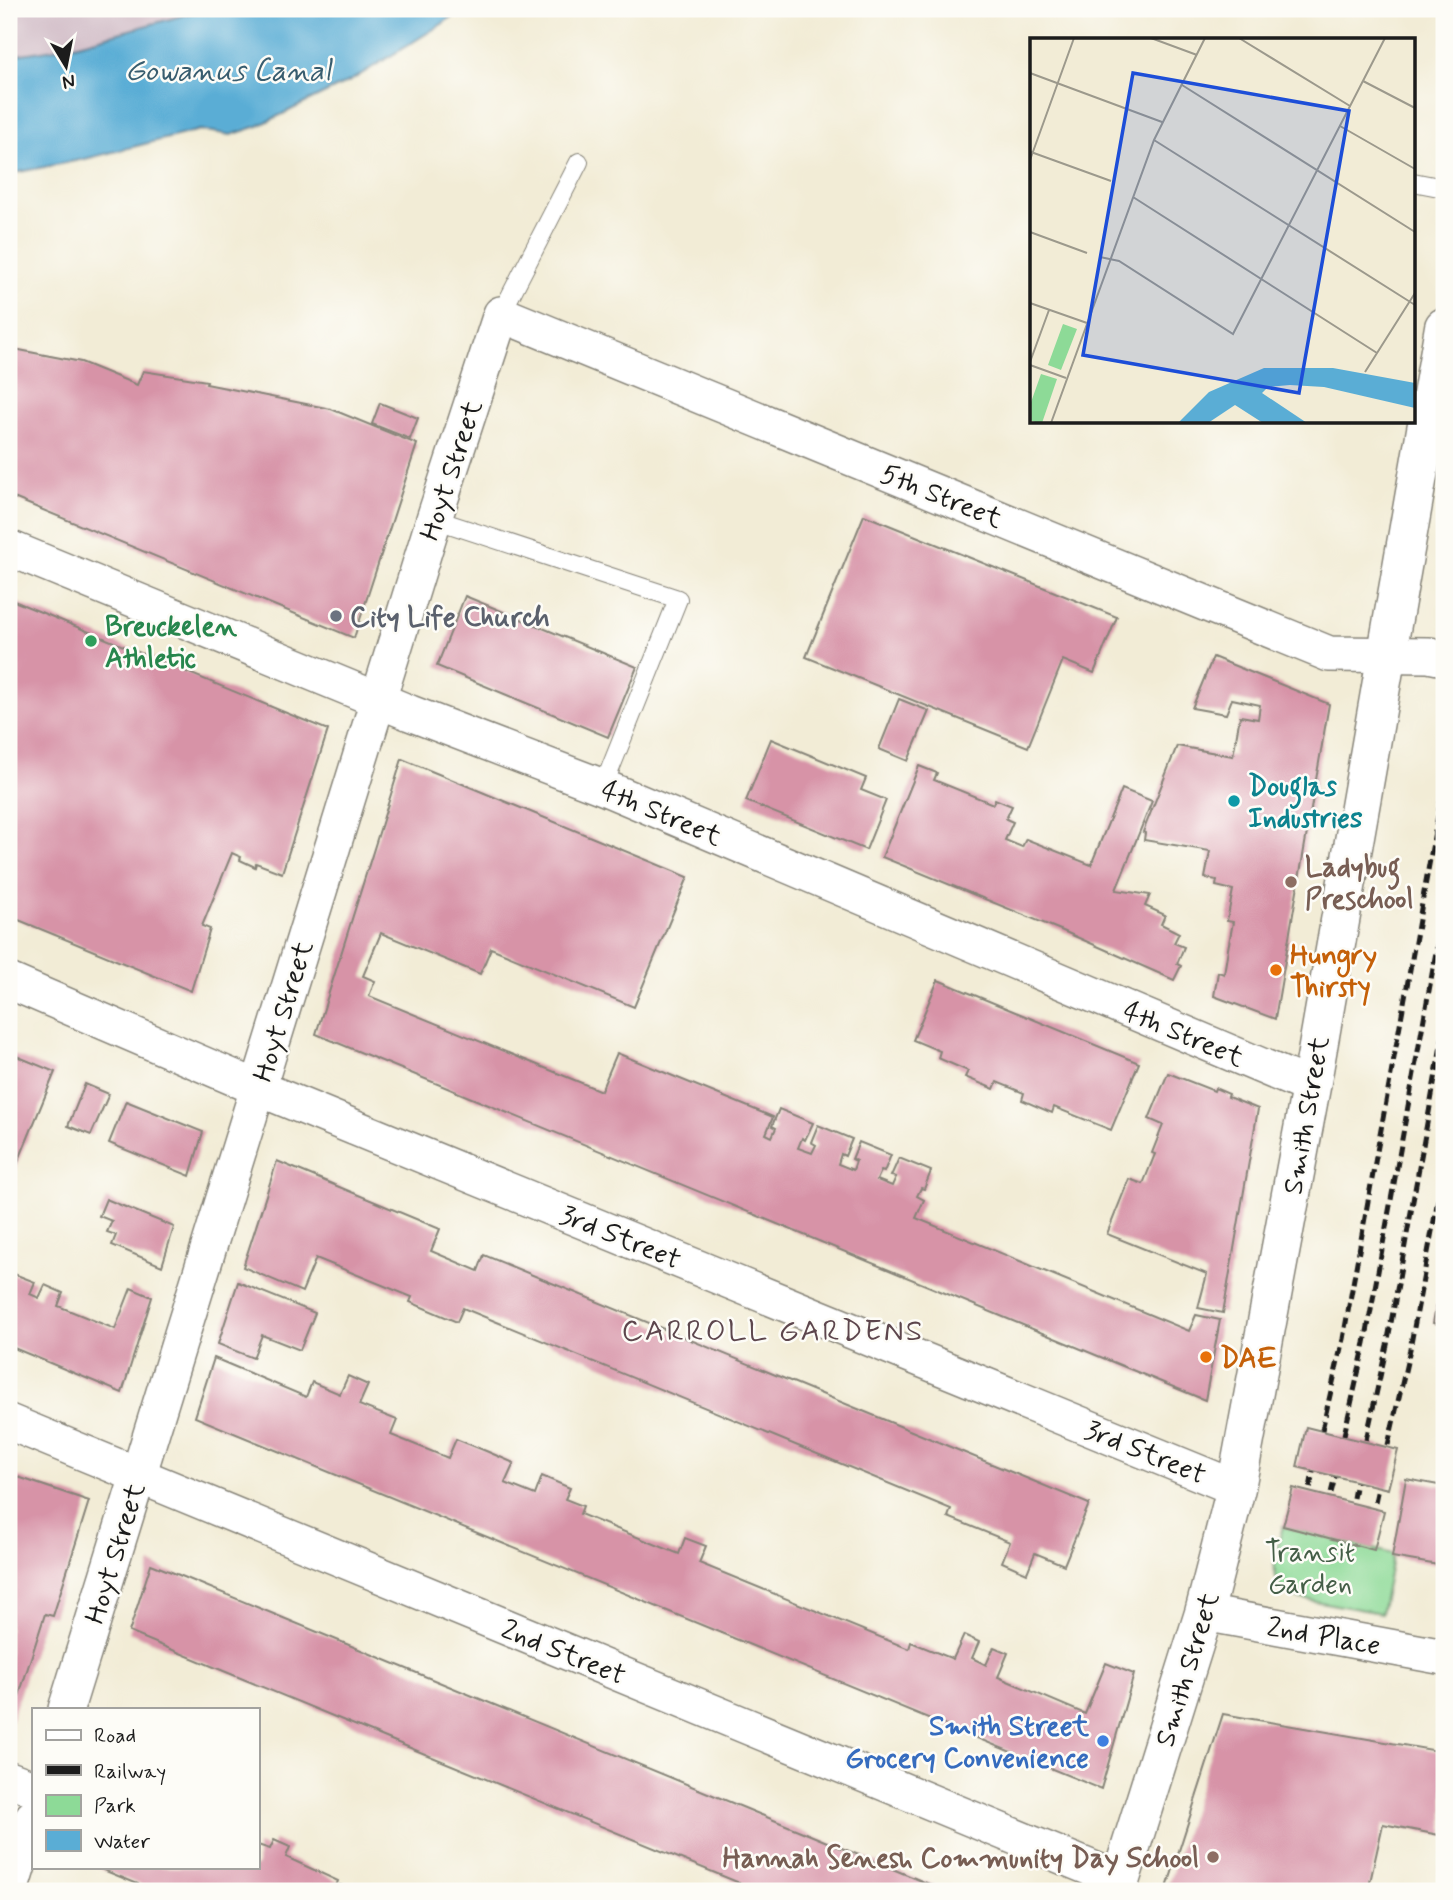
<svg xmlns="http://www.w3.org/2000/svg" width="1453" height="1900" font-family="Mynerve,sans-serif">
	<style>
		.industrial { fill: #d2bdc8 }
		.green { fill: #8dda97; stroke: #547b5a; stroke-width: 2 }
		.water { fill: #5aadd5; stroke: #3b6478; stroke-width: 2 }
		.building { fill: #d793a7 }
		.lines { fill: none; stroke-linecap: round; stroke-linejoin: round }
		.lane-casing { stroke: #878479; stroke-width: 20 }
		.street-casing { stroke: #878479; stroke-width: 38 }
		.secondary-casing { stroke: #878479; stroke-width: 41 }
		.lane { stroke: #fff; stroke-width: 18 }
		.street { stroke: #fff; stroke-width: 35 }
		.secondary { stroke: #fff; stroke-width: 38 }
		.rail { stroke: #1c1c1c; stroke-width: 5; stroke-dasharray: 10 5; stroke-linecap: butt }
		.worship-dot { fill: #6b7280; stroke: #fdfcf7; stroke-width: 2.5 }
		.leisure-dot { fill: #2e9e5b; stroke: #fdfcf7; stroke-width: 2.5 }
		.culture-dot { fill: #0f9aa8; stroke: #fdfcf7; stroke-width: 2.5 }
		.education-dot { fill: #8d6e63; stroke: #fdfcf7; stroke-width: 2.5 }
		.food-dot { fill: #e8710a; stroke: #fdfcf7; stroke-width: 2.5 }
		.shop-dot { fill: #3f7fe0; stroke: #fdfcf7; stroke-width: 2.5 }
		.labels { text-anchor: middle; stroke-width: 5; stroke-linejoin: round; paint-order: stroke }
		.street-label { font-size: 28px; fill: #1c1c1c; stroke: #fdfcf7 }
		.worship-label { font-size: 28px; font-weight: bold; fill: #5b616d; stroke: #fdfcf7; text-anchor: start }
		.leisure-label { font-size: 28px; font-weight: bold; fill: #27864d; stroke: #fdfcf7; text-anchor: start }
		.culture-label { font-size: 28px; font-weight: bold; fill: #0d838f; stroke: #fdfcf7; text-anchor: start }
		.education-label { font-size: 28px; font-weight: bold; fill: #785e54; stroke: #fdfcf7; text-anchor: start }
		.food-label { font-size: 28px; font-weight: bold; fill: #c56008; stroke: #fdfcf7; text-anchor: start }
		.park-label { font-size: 28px; fill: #445e47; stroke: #fdfcf7 }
		.shop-label { font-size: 28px; font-weight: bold; fill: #366cbe; stroke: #fdfcf7; text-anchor: end }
		.water-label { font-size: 30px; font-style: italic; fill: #385d6f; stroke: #fdfcf7 }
		.neighbourhood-label { font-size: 30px; letter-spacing: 2px; fill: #5d464d; stroke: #fdfcf7 }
		.inset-road { fill: none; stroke: #9c998c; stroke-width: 2 }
		.view { fill: #1d4ed8; fill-opacity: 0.15; stroke: #1d4ed8; stroke-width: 3.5 }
		.inset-edge { fill: none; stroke: #1c1c1c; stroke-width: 3.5 }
	</style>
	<rect width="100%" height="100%" fill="#fdfcf7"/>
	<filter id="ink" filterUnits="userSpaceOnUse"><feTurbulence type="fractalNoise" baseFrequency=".0143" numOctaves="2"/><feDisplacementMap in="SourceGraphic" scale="14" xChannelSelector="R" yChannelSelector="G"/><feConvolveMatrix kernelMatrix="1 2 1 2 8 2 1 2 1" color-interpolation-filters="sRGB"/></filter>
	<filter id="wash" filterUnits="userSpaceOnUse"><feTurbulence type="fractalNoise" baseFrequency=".00686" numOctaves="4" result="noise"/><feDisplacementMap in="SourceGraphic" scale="28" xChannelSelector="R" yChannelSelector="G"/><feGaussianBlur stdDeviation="1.57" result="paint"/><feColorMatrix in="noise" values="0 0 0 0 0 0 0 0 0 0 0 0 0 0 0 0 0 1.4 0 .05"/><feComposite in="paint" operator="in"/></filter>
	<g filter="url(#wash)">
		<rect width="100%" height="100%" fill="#f2ecd6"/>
		<polygon class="industrial" points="9,9 207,9 67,47 9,56"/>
		<path class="green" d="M1283 1526 1393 1554 1381 1613 1292 1597C1264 1577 1276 1555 1283 1526Z"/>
		<polygon class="water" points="207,9 462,9 442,24 350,81 258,126 231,135 200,130 85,159 9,174 9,56 67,47"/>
		<g id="blocks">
			<g class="building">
				<polygon points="9,348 81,362 137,385 143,371 207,381 206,384 331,409 417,444 354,638 9,496"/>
				<polygon points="380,403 418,418 410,439 372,424"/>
				<polygon points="864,515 1117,617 1094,673 1063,660 1028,747 806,657"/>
				<polygon points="465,596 637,667 608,737 437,666"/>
				<polygon points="9,599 328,730 282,873 256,863 255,867 240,860 241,857 232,853 202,926 210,929 191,991 9,916"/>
				<polygon points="1213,657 1329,704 1275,1019 1214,996 1218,972 1224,974 1228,949 1233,922 1227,921 1233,890 1216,886 1217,880 1205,878 1210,851 1144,840 1145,833 1143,832 1177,746 1233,756 1240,716 1258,719 1260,705 1232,699 1226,714 1192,708"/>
				<polygon points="899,699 929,711 908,761 879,749"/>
				<polygon points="771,739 866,778 861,790 886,800 866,850 746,801"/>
				<polygon points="402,759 688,877 634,1007 491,948 480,974 381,933 363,976 375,981 369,996 601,1091 617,1053 773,1117 766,1134 772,1137 776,1128 772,1126 779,1109 813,1123 805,1140 802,1138 798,1148 812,1153 816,1145 811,1142 818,1125 852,1139 845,1156 841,1154 838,1164 853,1170 856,1161 852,1159 859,1142 891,1155 884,1172 881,1171 877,1180 892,1186 896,1177 891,1176 899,1158 931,1171 924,1189 921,1188 917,1196 924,1200 916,1218 1189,1331 1196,1315 1220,1320 1205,1400 316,1034"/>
				<polygon points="919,766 937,773 934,780 993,804 995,799 1012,806 1006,819 1013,822 1005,840 1022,847 1026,839 1091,865 1122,789 1152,801 1116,890 1150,895 1145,906 1165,915 1161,924 1179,933 1174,943 1184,947 1177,964 1181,966 1174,980 1063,931 882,857"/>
				<polygon points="938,980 1139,1063 1111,1130 1054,1107 1052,1113 1022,1100 1024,1093 997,1082 994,1089 965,1077 968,1071 938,1058 940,1051 913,1040"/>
				<polygon points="9,1053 55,1072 9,1184"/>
				<polygon points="1168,1073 1214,1091 1215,1088 1229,1094 1228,1097 1258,1109 1223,1313 1198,1308 1207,1274 1107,1234 1129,1179 1143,1184 1155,1154 1152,1153 1163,1125 1149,1119"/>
				<polygon points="85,1084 109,1094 91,1135 68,1126"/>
				<polygon points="126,1101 203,1132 190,1176 109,1143"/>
				<polygon points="277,1161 440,1229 431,1251 478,1271 484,1255 1089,1504 1064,1565 1035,1553 1027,1573 1002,1562 1010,1542 948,1517 951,1509 463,1308 457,1322 410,1302 412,1297 316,1258 302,1292 243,1267"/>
				<polygon points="106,1199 174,1227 162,1266 112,1245 116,1235 107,1232 112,1221 99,1216"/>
				<polygon points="1443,1269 1444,1270 1444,1325 1433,1323"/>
				<polygon points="9,1272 35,1282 30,1294 39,1298 45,1285 63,1293 58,1306 115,1329 131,1288 152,1297 122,1393 9,1346"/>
				<polygon points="238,1282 315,1313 300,1350 262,1335 253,1358 218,1344"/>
				<polygon points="214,1358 306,1397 312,1382 340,1394 348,1376 368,1385 359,1405 397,1420 391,1435 448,1458 456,1439 486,1451 514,1463 505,1483 535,1495 542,1476 570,1488 565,1499 583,1506 580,1514 679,1554 685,1538 706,1546 699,1563 909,1649 911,1642 953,1659 964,1635 979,1642 972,1658 986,1665 994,1647 1008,1653 998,1677 1085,1714 1106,1663 1134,1674 1101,1789 195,1417"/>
				<polygon points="1306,1427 1398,1450 1388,1489 1297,1467"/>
				<polygon points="9,1474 89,1501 53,1616 45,1614 9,1727 9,1519 14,1504 9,1503"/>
				<polygon points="1406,1479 1444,1486 1444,1566 1392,1557"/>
				<polygon points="1293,1488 1384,1511 1374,1550 1283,1526"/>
				<polygon points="151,1564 179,1575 946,1891 759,1891 386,1738 129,1632"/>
				<polygon points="1223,1714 1444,1752 1444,1836 1383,1824 1368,1891 1347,1891 1317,1886 1316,1891 1166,1891"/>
				<polygon points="274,1840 290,1847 286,1857 338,1881 334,1891 155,1891 96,1867 257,1867 258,1845 270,1849"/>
				<polygon points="340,1885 356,1891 338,1891"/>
			</g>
		</g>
	</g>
	<g filter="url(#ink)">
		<use href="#blocks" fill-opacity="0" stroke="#878479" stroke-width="2"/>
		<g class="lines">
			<g class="lane-casing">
				<g id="lane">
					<polyline points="1413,182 1444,188"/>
					<polyline points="501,314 579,162"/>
					<polyline points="434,519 678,599 603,787"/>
				</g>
			</g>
			<g class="street-casing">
				<g id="street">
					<polyline points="9,548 410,713 603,787 1311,1087"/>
					<polyline points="9,981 258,1088 1236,1488"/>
					<polyline points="9,1422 1120,1880"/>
					<polyline points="1204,1613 1444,1657"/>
					<polyline points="66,1709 434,519 501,314 1329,654 1429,655 1444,658"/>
					<polyline points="9,1779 33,1788"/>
					<polyline points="10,1891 33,1817"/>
				</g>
			</g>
			<g class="secondary-casing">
				<polyline id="secondary" points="1117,1891 1204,1613 1236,1488 1311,1087 1444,327"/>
			</g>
			<use href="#lane" class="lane"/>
			<use href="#street" class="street"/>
			<use href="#secondary" class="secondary"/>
			<g class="rail">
				<polyline points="1322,1430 1343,1339 1444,782"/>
				<polyline points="1344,1435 1365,1343 1444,908"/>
				<polyline points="1366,1440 1387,1345 1444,1029"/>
				<polyline points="1388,1445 1410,1349 1444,1167"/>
				<polyline points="1310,1488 1313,1472"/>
				<polyline points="1331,1493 1335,1477"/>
				<polyline points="1353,1498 1356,1482"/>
				<polyline points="1375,1502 1378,1488"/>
			</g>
		</g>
	</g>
	<circle class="worship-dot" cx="336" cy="616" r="7"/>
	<circle class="leisure-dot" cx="91" cy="641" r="7"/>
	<circle class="culture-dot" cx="1234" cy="801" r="7"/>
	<g class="education-dot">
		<circle cx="1291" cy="882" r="7"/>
		<circle cx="1213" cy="1857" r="7"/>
	</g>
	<g class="food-dot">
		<circle cx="1276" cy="970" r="7"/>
		<circle cx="1206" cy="1357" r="7"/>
	</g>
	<circle class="shop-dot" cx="1103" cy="1741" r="7"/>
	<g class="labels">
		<g class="street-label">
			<text transform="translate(450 470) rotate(-72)" y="10">Hoyt Street</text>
			<text transform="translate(942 495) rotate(22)" y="10">5th Street</text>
			<text transform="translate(662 812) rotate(23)" y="10">4th Street</text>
			<text transform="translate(282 1011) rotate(-73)" y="10">Hoyt Street</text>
			<text transform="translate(1184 1033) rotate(23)" y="10">4th Street</text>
			<text transform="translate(1305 1115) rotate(-80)" y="10">Smith Street</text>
			<text transform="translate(621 1236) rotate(22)" y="10">3rd Street</text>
			<text transform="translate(1146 1451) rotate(22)" y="10">3rd Street</text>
			<text transform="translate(114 1553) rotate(-73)" y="10">Hoyt Street</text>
			<text transform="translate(1324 1635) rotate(10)" y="10">2nd Place</text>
			<text transform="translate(564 1651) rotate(22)" y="10">2nd Street</text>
			<text transform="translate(1186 1669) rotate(-73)" y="10">Smith Street</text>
		</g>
		<g class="worship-label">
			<text x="350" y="626">City Life Church</text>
		</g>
		<g class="leisure-label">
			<text x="105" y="635">Breuckelen<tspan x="105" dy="32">Athletic</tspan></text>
		</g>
		<g class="culture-label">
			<text x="1248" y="795">Douglas<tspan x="1248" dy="32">Industries</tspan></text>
		</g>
		<g class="education-label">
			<text x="1305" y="876">Ladybug<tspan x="1305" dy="32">Preschool</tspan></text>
			<text x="1199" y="1867" text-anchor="end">Hannah Senesh Community Day School</text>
		</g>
		<g class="food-label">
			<text x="1290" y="964">Hungry<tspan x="1290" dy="32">Thirsty</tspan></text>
			<text x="1220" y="1367">DAE</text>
		</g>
		<g class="park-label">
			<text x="1310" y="1561">Transit<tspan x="1310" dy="32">Garden</tspan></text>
		</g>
		<g class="shop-label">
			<text x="1089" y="1735">Smith Street<tspan x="1089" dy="32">Grocery Convenience</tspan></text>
		</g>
		<g class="water-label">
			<text x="228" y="80">Gowanus Canal</text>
		</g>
		<g class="neighbourhood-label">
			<text x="773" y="1340">CARROLL GARDENS</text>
		</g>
	</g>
	<g transform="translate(1030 38)">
		<rect width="385" height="385" fill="#f2ecd6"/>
		<path d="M33 286 47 291 31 332 18 327ZM11 336 27 341 12 385H8L0 382V367Z" fill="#8dda97"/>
		<path d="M234 330H303L385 345V370L294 349 260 347 238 349 232 355 277 385H233L205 367 178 385H148L179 354Z" fill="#5aadd5"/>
		<path class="inset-road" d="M121 0 167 17M209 0 320 68M0 35 132 84M333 43 385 70M152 47 385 194M310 88 385 131M124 102 385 267M1 114 81 143M0 122 44 0M103 159 347 315M0 194 57 215M70 219 89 223 203 296 355 0M0 265 57 285M0 324 19 272M0 327 36 340M335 334 385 255M21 385 124 102 175 0"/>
		<path class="view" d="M103 35 319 73 269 355 53 317Z"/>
		<rect width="385" height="385" class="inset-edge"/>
	</g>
	<rect width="1453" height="1900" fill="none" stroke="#fdfcf7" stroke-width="35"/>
	<rect x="32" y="1708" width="228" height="161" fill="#fdfcf7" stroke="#a3a29f" stroke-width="2"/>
	<rect x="46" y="1730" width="35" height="10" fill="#ffffff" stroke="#a3a29f" stroke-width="2"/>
	<text x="94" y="1742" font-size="21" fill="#1c1c1c">Road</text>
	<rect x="46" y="1765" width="35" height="10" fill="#1c1c1c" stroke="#a3a29f" stroke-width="2"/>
	<text x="94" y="1778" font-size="21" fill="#1c1c1c">Railway</text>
	<rect x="46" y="1795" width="35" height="21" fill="#8dda97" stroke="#a3a29f" stroke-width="2"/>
	<text x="94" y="1812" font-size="21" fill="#1c1c1c">Park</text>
	<rect x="46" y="1830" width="35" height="21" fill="#5aadd5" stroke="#a3a29f" stroke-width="2"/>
	<text x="94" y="1848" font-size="21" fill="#1c1c1c">Water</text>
	<g transform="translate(66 66) rotate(170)" stroke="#fdfcf7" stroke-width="5" paint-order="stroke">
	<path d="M0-5L12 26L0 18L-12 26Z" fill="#1c1c1c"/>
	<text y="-10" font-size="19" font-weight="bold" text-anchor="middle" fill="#1c1c1c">N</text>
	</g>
</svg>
